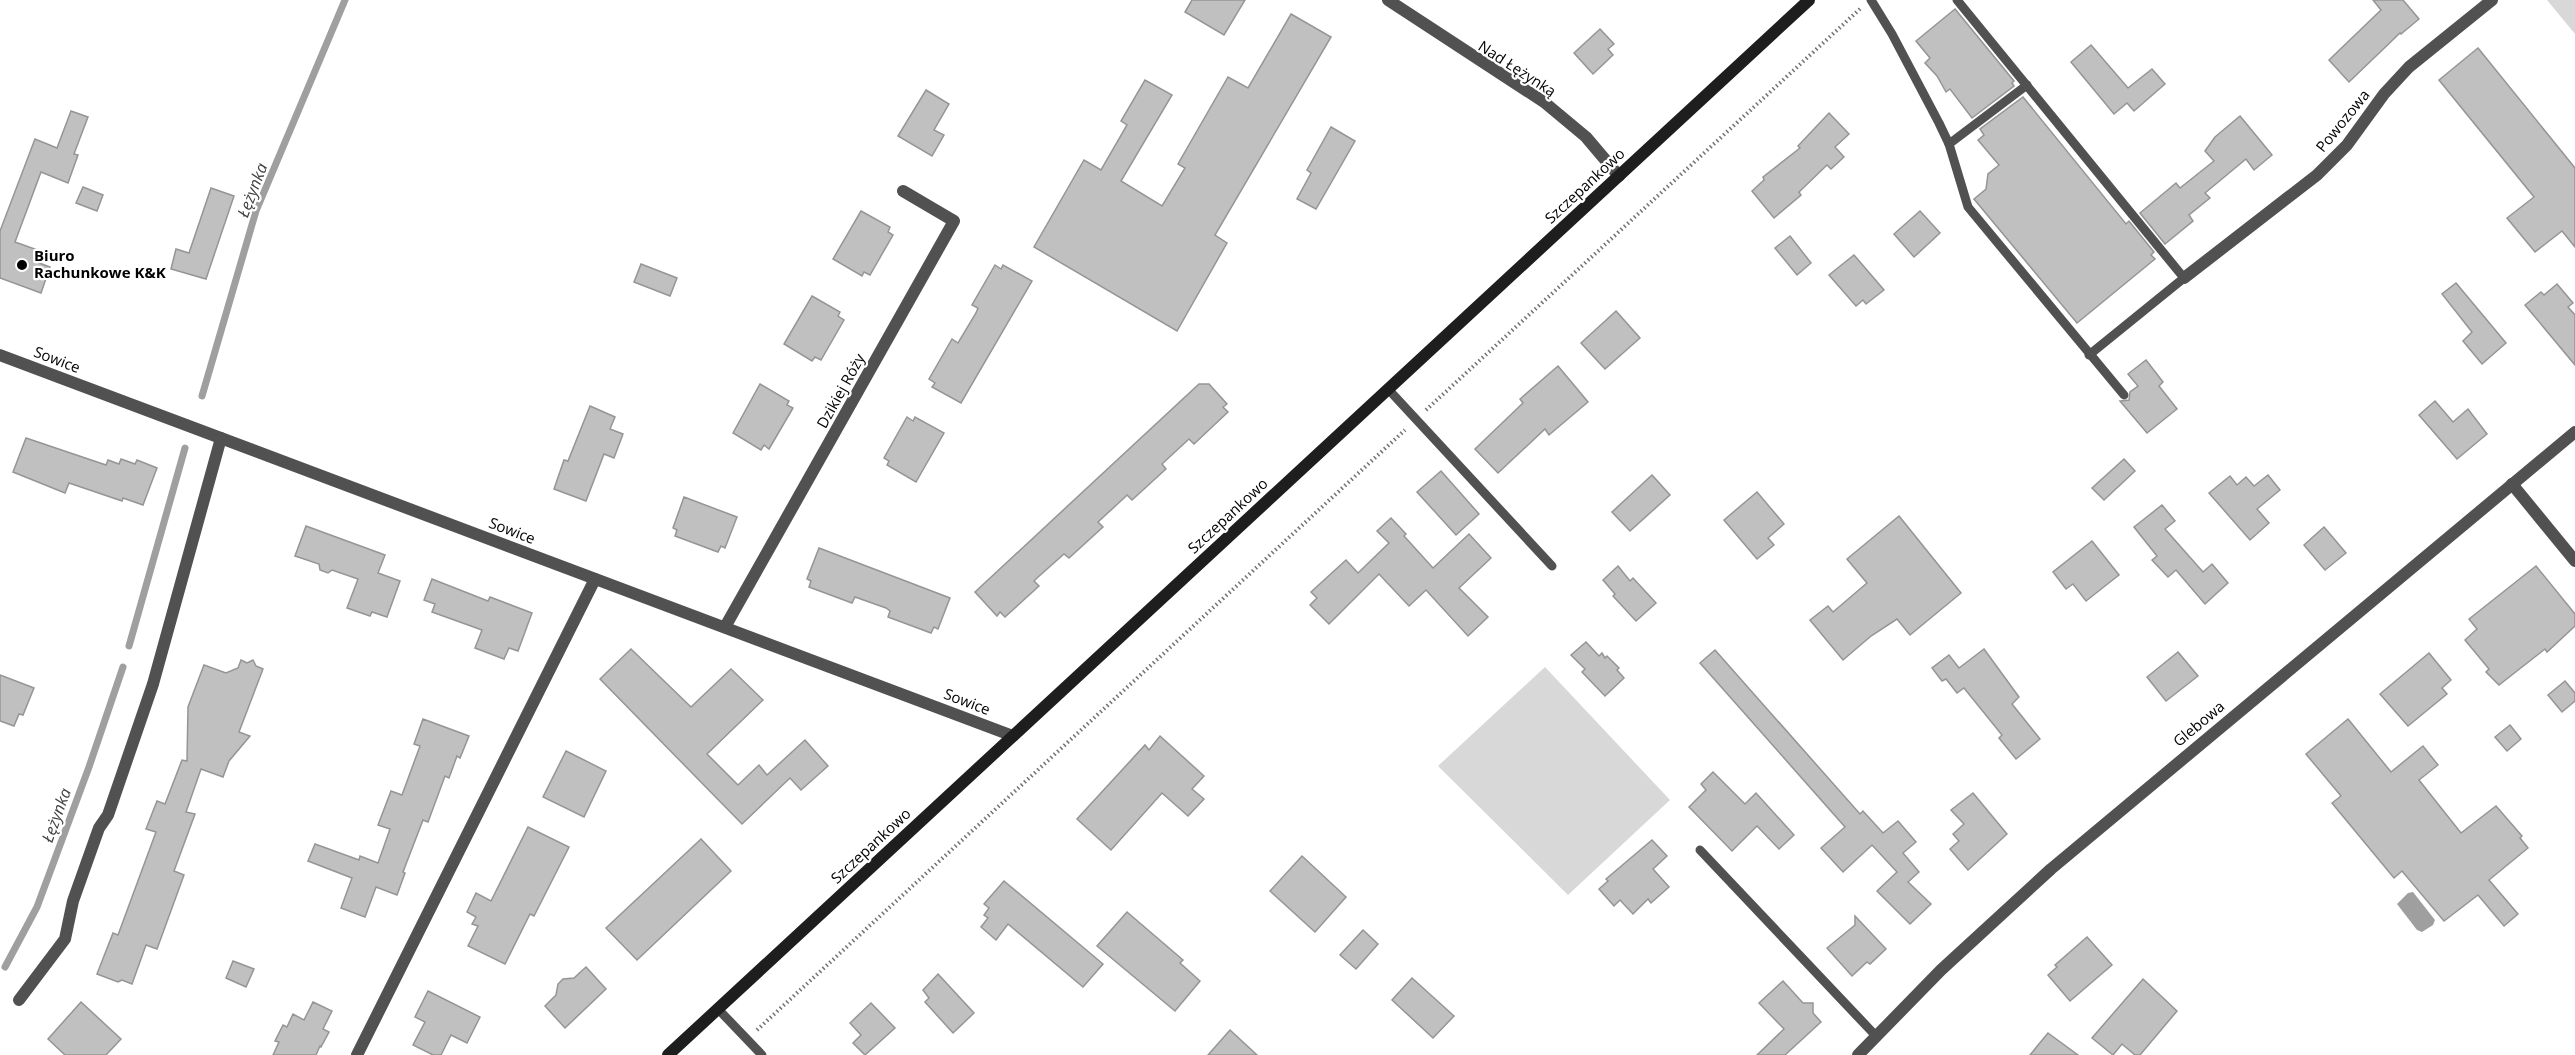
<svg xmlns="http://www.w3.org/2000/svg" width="2575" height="1055" font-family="'Open Sans',sans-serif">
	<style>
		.green { fill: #d8d8d8 }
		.water { fill: #9f9f9f }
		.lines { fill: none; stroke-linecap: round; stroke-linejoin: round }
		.stream { stroke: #9f9f9f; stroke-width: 7 }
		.building { fill: #c0c0c0; stroke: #959595; stroke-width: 1.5 }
		.path { stroke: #737373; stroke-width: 4; stroke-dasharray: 1.5 3; stroke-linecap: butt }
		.lane { stroke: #515151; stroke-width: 9 }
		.street { stroke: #515151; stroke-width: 12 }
		.secondary { stroke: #1e1e1e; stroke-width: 12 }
		.poi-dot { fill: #000; stroke: #fff; stroke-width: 2 }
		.labels { text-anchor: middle; stroke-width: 4.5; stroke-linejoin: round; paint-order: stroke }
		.street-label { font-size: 15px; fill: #000; stroke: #fff }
		.poi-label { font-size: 15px; font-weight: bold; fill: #000; stroke: #fff; text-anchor: start }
		.water-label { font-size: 16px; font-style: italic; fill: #404040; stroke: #fff }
	</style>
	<rect width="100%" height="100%" fill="#fff"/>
	<g class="green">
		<polygon points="2547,0 2575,0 2575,34"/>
		<polygon points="1545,667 1670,800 1568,895 1438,766"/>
	</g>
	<polygon class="water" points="2413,892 2435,920 2433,925 2422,932 2417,930 2397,904 2408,893"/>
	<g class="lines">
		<g class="stream">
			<polyline points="202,396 256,211 345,0"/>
			<polyline points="129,646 185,448"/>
			<polyline points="5,967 37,907 89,767 123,667"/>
		</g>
	</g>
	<g class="building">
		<polygon points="1192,0 1245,0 1224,35 1185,12"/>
		<polygon points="2373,0 2403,0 2419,19 2401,34 2400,33 2349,82 2329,60 2381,10"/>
		<polygon points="1955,9 2014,81 2012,83 2014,86 1972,118 1950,89 1946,92 1937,76 1925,63 1930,58 1916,41"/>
		<polygon points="1291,14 1331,37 1215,235 1227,243 1177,331 1034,247 1084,160 1101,170 1127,125 1121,121 1145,80 1172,95 1121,181 1162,206 1185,168 1178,164 1228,77 1248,88"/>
		<polygon points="1600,29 1614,44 1608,49 1613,55 1593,74 1574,53"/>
		<polygon points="2091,45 2128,88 2152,69 2165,84 2134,111 2127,103 2114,114 2071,62"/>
		<polygon points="2478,48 2575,168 2575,247 2562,231 2535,252 2507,218 2534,197 2439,80"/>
		<polygon points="926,90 949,104 934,130 944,135 932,156 898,136"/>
		<polygon points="2023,97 2126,224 2129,221 2154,252 2151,255 2155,259 2077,323 1974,199 1986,189 1988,174 1999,165 1978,140 1984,135 1980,129"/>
		<polygon points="71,111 88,117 74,154 78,155 68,183 41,172 15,242 43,252 39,263 50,267 41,293 0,278 0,231 35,139 57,148"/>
		<polygon points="1829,113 1849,134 1835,147 1844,157 1831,169 1827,165 1799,192 1801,195 1774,218 1752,191 1764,180 1763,177 1800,148 1798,146"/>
		<polygon points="2240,116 2272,155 2254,170 2246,159 2205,193 2210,198 2189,215 2193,221 2165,244 2140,213 2176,183 2180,188 2214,161 2205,151 2215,137"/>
		<polygon points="1331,127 1355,141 1316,209 1297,199 1311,173 1307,170"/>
		<polygon points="83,187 103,195 97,211 76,203"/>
		<polygon points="211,188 234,196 206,279 171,269 176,249 189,253"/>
		<polygon points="861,211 890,227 888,232 893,235 870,275 864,272 862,276 833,259"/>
		<polygon points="1920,211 1940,233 1914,257 1894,234"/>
		<polygon points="1790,236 1811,263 1797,275 1775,248"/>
		<polygon points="1854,255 1884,290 1866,304 1863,300 1856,306 1829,275"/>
		<polygon points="641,264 677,278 670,296 634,282"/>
		<polygon points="995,265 1001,269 1003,265 1032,281 961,403 932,387 935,383 929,379 952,339 958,343 976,313 978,308 972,305"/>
		<polygon points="2456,283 2506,343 2482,364 2463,341 2472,332 2442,294"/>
		<polygon points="2557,284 2573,303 2568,307 2575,315 2575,365 2525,305 2541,292 2544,295"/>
		<polygon points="812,296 840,312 838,316 844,320 821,360 815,357 812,361 784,344"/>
		<polygon points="1616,311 1640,338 1605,369 1581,343"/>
		<polygon points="2146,360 2163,382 2159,386 2177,409 2147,433 2120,401 2129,400 2130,392 2138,386 2128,374"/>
		<polygon points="1558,366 1588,402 1549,435 1545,429 1498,473 1475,449 1523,403 1520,399"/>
		<polygon points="760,384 789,401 787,405 793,408 769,449 764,445 761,450 733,433"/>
		<polygon points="1199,384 1209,384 1227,404 1223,407 1228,412 1194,444 1189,439 1162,464 1166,469 1132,500 1127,495 1124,498 1098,522 1103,527 1069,558 1064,554 1037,578 1034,581 1039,586 1005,617 1000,612 997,616 975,592"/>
		<polygon points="2435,401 2453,422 2468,409 2487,434 2457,459 2419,415"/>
		<polygon points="590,406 615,417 610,429 623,434 614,458 604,454 586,501 554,489 564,460 568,461"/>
		<polygon points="907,417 913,421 915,417 944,433 916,482 887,465 889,461 884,458"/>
		<polygon points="26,438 106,465 108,460 119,464 121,459 135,464 137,460 157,468 143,505 123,498 122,501 69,483 65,493 13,472"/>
		<polygon points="2124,459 2135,471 2104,500 2092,488"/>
		<polygon points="1441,471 1479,514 1456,535 1417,492"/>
		<polygon points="1652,475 1670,495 1630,531 1612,512"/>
		<polygon points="2268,475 2280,490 2257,509 2269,523 2250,540 2209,493 2230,476 2237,485 2246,477 2254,486"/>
		<polygon points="1757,492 1784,524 1768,538 1774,545 1757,559 1724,520"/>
		<polygon points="684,497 737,517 725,548 721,546 718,552 675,536 677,530 673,528"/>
		<polygon points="2162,505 2175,521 2165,529 2203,572 2212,564 2228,583 2205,604 2176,570 2168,577 2152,560 2157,556 2134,527"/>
		<polygon points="1899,516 1961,593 1910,635 1897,619 1871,636 1843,660 1810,620 1828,606 1833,612 1867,583 1847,559"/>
		<polygon points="1391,518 1406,534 1404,536 1433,568 1469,534 1491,558 1459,588 1488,617 1468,636 1426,590 1409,606 1379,574 1329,624 1310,605 1317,598 1311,592 1346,560 1358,573 1389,543 1377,531"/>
		<polygon points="306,526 385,555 378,573 400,581 387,617 372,612 370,616 347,608 358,579 332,570 328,573 320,570 319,564 295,556"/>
		<polygon points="2324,527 2346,553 2325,570 2304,545"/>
		<polygon points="2092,541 2119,575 2086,601 2073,584 2066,589 2053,572"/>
		<polygon points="819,548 950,598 938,629 934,627 931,633 888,617 890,611 886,608 855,597 852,603 809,587 811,581 807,579"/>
		<polygon points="1618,566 1630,581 1633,578 1656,603 1636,621 1613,596 1615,594 1603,580"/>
		<polygon points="2536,566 2575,614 2575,626 2547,652 2545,649 2499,685 2486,672 2489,669 2465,640 2477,629 2469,619"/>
		<polygon points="432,579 488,601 490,597 532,613 518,651 509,648 504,659 475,648 482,630 432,612 435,604 424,600"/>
		<polygon points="1586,642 1599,656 1602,653 1605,658 1607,656 1619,668 1617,670 1624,678 1605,696 1582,672 1585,669 1571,655"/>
		<polygon points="631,649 691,707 731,669 763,700 707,754 738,785 759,765 767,775 805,740 828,766 801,790 790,778 742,824 600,679"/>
		<polygon points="1984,649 2019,697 2012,704 2040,739 2016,759 1999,738 2002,735 1964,688 1957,693 1946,679 1942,681 1932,668 1949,655 1959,668"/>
		<polygon points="1715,650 1860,814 1863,811 1883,833 1898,821 1916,842 1903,853 1919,872 1908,882 1931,904 1910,924 1877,891 1897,872 1872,845 1843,872 1821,848 1845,827 1700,663"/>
		<polygon points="2178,652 2198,676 2166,701 2147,677"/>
		<polygon points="2429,653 2451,680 2442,688 2447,694 2408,726 2380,694"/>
		<polygon points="241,660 247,663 253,660 256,666 263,669 239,732 250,736 229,761 223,777 201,769 186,812 195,814 174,871 184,875 157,949 146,945 132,984 122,980 118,982 97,974 113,933 118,935 156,832 146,829 157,801 165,804 182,760 187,761 188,707 204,665 226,673 238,668"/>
		<polygon points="0,675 34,688 23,715 19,714 14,726 0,721"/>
		<polygon points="2565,681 2575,693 2575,701 2562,712 2548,695"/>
		<polygon points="423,719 469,736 460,758 457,756 449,778 445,776 428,822 423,820 403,872 405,873 397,895 376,887 365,917 341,908 352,878 308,861 315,844 359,860 360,856 378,863 390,829 378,825 391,791 402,795 420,746 414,744"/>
		<polygon points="2348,719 2391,772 2423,746 2438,765 2419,780 2461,833 2496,806 2522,836 2520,838 2528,848 2489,880 2518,914 2504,926 2478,895 2444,921 2402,871 2394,878 2332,803 2341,796 2306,754"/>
		<polygon points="2510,725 2521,739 2507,751 2495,737"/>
		<polygon points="1160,736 1204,776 1192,789 1204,799 1188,816 1162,793 1111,850 1077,819 1145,745 1149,750"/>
		<polygon points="566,751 606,771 584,817 543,797"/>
		<polygon points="1713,772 1745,804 1756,793 1794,835 1779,849 1757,826 1732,851 1689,807 1706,790 1701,784"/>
		<polygon points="1973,793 2007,834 1968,870 1950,849 1959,841 1953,834 1964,824 1951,810"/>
		<polygon points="528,827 569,847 534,916 530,914 505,964 468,946 478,926 472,924 476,917 467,912 476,893 491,901"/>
		<polygon points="701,839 731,871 637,960 606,928"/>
		<polygon points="1652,840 1667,856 1653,869 1669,887 1651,903 1648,899 1633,914 1620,900 1614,906 1599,889 1608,881 1606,879"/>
		<polygon points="1302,856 1346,897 1315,932 1270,891"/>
		<polygon points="1004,881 1103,964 1083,987 1008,924 996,940 981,927 988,918 984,915 989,908 984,904"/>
		<polygon points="1127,912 1183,960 1180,963 1200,981 1175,1011 1097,946"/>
		<polygon points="1855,916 1886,949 1870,964 1867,962 1852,976 1827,948 1855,925"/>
		<polygon points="1363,930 1378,944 1356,969 1340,955"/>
		<polygon points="2087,937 2112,965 2070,1001 2048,975 2057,967 2055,965"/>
		<polygon points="233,961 254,969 246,987 226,978"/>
		<polygon points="586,967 606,989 565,1028 545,1006 556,995 558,984 563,979 574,978"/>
		<polygon points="938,974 974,1013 953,1033 925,1002 929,998 923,990"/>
		<polygon points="1412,978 1454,1016 1433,1038 1392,1000"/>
		<polygon points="2143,979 2177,1011 2140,1055 2135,1055 2122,1044 2113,1055 2092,1038"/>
		<polygon points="1783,981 1803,1003 1813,1003 1813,1013 1821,1022 1785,1055 1757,1055 1784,1029 1759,1003"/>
		<polygon points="428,991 480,1017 467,1043 451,1035 441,1055 433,1055 413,1045 425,1022 415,1017"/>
		<polygon points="81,1002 121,1039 106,1055 65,1055 48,1039"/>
		<polygon points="313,1002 332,1011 323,1029 329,1032 321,1047 320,1046 316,1055 273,1055 279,1042 275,1041 283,1025 287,1027 293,1014 304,1020"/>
		<polygon points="871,1003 895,1028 865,1055 853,1043 861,1035 850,1023"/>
		<polygon points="1230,1030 1257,1055 1208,1055"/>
		<polygon points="2048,1033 2078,1055 2030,1055"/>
	</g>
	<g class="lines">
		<g class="path">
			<polyline points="1426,410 1861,8"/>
			<polyline points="757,1030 1405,430"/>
		</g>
		<g class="lane">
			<polyline points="1871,0 1892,34 1939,123 1949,144 1968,207 2124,395"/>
			<polyline points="1957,0 2184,278 2089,355"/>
			<polyline points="1949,144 2027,85"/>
			<polyline points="1388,389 1552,566"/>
			<polyline points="1700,850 1876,1036"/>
			<polyline points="718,1009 762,1055"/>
		</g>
		<g class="street">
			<polyline points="1388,0 1544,102 1586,137 1619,176"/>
			<polyline points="2184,278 2317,175 2347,145 2384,94 2409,67 2492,0"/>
			<polyline points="0,355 1013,736"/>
			<polyline points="2512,484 2575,561"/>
			<polyline points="725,627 954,221 903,191"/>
			<polyline points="19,1000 65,939 73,901 99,828 108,815 153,684 221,438"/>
			<polyline points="357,1055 595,579"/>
			<polyline points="1858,1055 1941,970 2051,869 2575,432"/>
		</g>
		<polyline class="secondary" points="668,1055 1809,0"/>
	</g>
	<circle class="poi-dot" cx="22" cy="265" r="6"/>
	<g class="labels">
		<g class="street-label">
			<text transform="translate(1517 69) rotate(33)" y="5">Nad Łężynką</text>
			<text transform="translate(2343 121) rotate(-51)" y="5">Powozowa</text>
			<text transform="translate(1585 186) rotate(-43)" y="5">Szczepankowo</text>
			<text transform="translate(57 360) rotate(21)" y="5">Sowice</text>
			<text transform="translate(841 391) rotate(-61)" y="5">Dzikiej Róży</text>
			<text transform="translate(1228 516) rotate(-43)" y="5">Szczepankowo</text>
			<text transform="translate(512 531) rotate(21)" y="5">Sowice</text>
			<text transform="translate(967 702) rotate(21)" y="5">Sowice</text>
			<text transform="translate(2199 724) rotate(-40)" y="5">Glebowa</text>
			<text transform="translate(871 846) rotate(-43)" y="5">Szczepankowo</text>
		</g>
		<g class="poi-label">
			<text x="34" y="261">Biuro<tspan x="34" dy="17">Rachunkowe K&amp;K</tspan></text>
		</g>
		<g class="water-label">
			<text transform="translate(252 190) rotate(-69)" y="6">Łężynka</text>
			<text transform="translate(56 815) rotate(-70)" y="6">Łężynka</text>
		</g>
	</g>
</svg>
